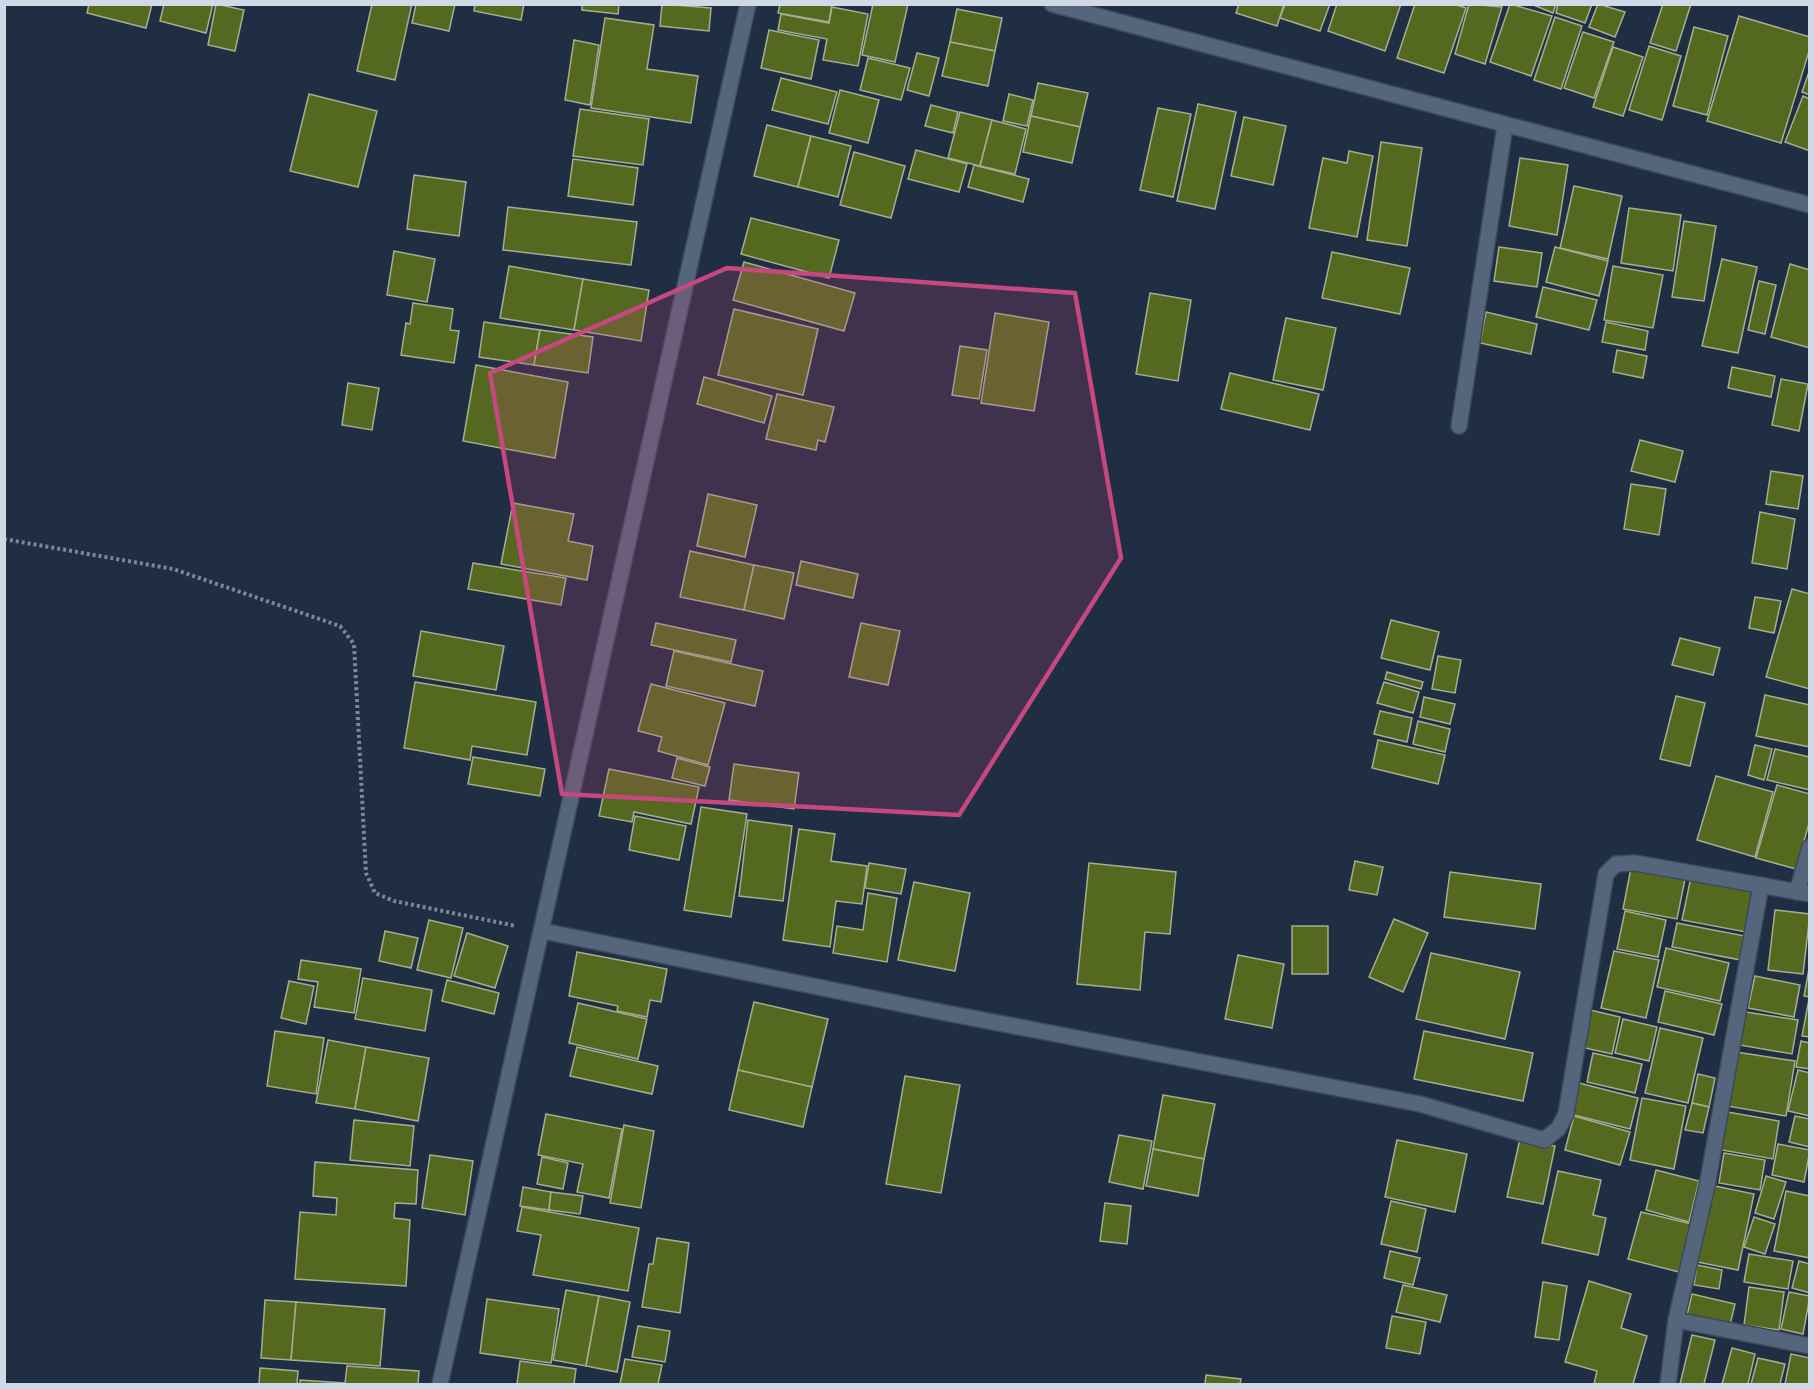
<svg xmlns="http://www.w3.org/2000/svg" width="1814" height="1389" font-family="Lato,sans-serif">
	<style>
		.building { fill: #54691f; stroke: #a4af92; stroke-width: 1.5 }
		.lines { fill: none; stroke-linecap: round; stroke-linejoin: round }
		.street-casing { stroke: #3c495a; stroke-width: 18 }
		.path { stroke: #7b8898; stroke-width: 4; stroke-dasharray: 3 3; stroke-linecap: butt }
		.street { stroke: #54657c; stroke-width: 15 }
		.marked { fill: #c6487e; fill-opacity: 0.2; stroke: #c6487e; stroke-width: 4.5; stroke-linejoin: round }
	</style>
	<rect width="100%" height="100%" fill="#1f2e42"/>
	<g class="building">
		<polygon points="89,4 152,4 146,28 87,13"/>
		<polygon points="164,4 213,4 206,33 160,21"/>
		<polygon points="216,4 244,10 235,51 208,45"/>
		<polygon points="372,4 412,4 395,80 357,71"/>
		<polygon points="416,4 455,4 449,31 412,23"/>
		<polygon points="475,4 524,4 521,20 474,11"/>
		<polygon points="582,4 619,4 618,14 582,10"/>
		<polygon points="662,4 711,8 709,31 660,26"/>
		<polygon points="780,4 832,4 829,22 778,13"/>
		<polygon points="873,4 908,4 895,62 862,55"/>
		<polygon points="1239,4 1284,4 1277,26 1236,13"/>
		<polygon points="1285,4 1330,4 1320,31 1280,18"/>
		<polygon points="1337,4 1401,4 1385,51 1328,31"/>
		<polygon points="1415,4 1454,4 1466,8 1444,73 1397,58"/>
		<polygon points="1469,4 1502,7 1485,64 1455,54"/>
		<polygon points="1510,4 1552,16 1531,76 1490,62"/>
		<polygon points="1531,4 1556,4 1553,13"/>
		<polygon points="1558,4 1592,4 1585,23 1556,13"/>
		<polygon points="1598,4 1625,12 1615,37 1589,27"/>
		<polygon points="1663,4 1691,4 1676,51 1650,43"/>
		<polygon points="832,7 868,14 858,66 823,60 827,39 778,30 781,14 829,23"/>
		<polygon points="957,9 1002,18 995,51 950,42"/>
		<polygon points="1739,16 1810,37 1810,48 1781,143 1707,121"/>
		<polygon points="1555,17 1582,26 1561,89 1534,80"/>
		<polygon points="605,18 654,25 647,69 698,76 691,123 591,108"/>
		<polygon points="1694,27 1728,36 1707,115 1673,106"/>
		<polygon points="769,30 819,40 811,79 761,68"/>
		<polygon points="1583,32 1614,42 1594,98 1564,88"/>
		<polygon points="574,40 599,45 590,105 565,100"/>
		<polygon points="950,42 995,51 988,86 942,76"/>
		<polygon points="1649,46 1681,56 1662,120 1629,110"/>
		<polygon points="1613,47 1643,57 1623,116 1593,107"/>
		<polygon points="917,53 939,58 929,96 907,90"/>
		<polygon points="868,58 910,68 901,100 860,90"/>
		<polygon points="1810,69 1810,95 1802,92"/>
		<polygon points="781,78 837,92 828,124 772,110"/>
		<polygon points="1038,83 1088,93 1080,127 1031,116"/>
		<polygon points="840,90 879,100 868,143 829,133"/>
		<polygon points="309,94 377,111 358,187 290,171"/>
		<polygon points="1009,94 1033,100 1027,126 1003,121"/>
		<polygon points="1803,96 1810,99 1810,151 1785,142"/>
		<polygon points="1198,104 1236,112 1215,209 1177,201"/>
		<polygon points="931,105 958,112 953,133 925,126"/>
		<polygon points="1158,108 1191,114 1173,197 1140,190"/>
		<polygon points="580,109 649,119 643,165 573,156"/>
		<polygon points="960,112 992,120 980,166 948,158"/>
		<polygon points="1031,116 1080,127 1072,163 1023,152"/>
		<polygon points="1244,117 1286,126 1273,185 1231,176"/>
		<polygon points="992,120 1026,129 1015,174 980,166"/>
		<polygon points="767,125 811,136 798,187 754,176"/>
		<polygon points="811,136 851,146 838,197 798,187"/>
		<polygon points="1381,142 1422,148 1407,246 1367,240"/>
		<polygon points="916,150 967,164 959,192 908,179"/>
		<polygon points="1349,151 1373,156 1357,237 1309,228 1323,158 1347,163"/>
		<polygon points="854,152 905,166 891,218 840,205"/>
		<polygon points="1520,158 1568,165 1557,235 1509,226"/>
		<polygon points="573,159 638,168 633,205 568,196"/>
		<polygon points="974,165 1029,179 1023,202 968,187"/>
		<polygon points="414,175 466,182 459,236 407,229"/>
		<polygon points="1574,186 1622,196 1608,259 1560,248"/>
		<polygon points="508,207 637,222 631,265 503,250"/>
		<polygon points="1629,208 1681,215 1673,271 1621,263"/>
		<polygon points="751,218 839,240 829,278 741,254"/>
		<polygon points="1684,221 1716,226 1704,301 1672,297"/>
		<polygon points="1499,247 1542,253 1537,287 1494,281"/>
		<polygon points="1555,247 1608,261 1599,296 1546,282"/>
		<polygon points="394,251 435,259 427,302 387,295"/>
		<polygon points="1332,252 1410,268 1400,314 1322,298"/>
		<polygon points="1722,259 1757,267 1738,353 1702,346"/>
		<polygon points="744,262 855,293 844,331 733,300"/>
		<polygon points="1790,264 1810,270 1810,348 1771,337"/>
		<polygon points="509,266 583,279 574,330 500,318"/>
		<polygon points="1613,266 1663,275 1653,328 1604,320"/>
		<polygon points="583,279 649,290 641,341 574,330"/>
		<polygon points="1759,281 1776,285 1765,334 1748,330"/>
		<polygon points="1543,287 1597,300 1589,330 1536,317"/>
		<polygon points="1150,293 1191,300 1178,381 1136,374"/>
		<polygon points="413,303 453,309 450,330 459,331 454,363 401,355 406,323 410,324"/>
		<polygon points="734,309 818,329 803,395 718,375"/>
		<polygon points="1486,312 1537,324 1531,354 1480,343"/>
		<polygon points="995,313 1049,322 1034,411 981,403"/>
		<polygon points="1286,318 1336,328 1323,390 1273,380"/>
		<polygon points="484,322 540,330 534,365 479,357"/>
		<polygon points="1606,322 1648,331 1645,350 1602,342"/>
		<polygon points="540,330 593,337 588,373 534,365"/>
		<polygon points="960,346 987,350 979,399 952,395"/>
		<polygon points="1617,350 1647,356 1643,378 1613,372"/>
		<polygon points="476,365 568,382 555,458 463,441"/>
		<polygon points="1732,367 1775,376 1771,397 1728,388"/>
		<polygon points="1230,373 1319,394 1310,430 1221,409"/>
		<polygon points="704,377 772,396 764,423 697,404"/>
		<polygon points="1781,379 1808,384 1799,431 1772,425"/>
		<polygon points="348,383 379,388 372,430 342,425"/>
		<polygon points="777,394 834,407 825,442 818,440 816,450 766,439"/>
		<polygon points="1640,440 1683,451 1675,482 1631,471"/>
		<polygon points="1771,471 1803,476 1798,509 1766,504"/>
		<polygon points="1631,484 1666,489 1659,535 1624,529"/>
		<polygon points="708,494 757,505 745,557 697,546"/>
		<polygon points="513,503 574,514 568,541 593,546 587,580 501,564"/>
		<polygon points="1760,512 1795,519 1787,569 1752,563"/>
		<polygon points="690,551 754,565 744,610 680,597"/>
		<polygon points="801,561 858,574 853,598 796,585"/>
		<polygon points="473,563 566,578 561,605 468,589"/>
		<polygon points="754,565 794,573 784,619 744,610"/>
		<polygon points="1792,589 1810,594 1810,689 1766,677"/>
		<polygon points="1755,597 1781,601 1774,633 1749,628"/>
		<polygon points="1391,620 1439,632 1430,670 1381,658"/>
		<polygon points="656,623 736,640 731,662 651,645"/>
		<polygon points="861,623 900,631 888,685 849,677"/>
		<polygon points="421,631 504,646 496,690 413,676"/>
		<polygon points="1680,638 1720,648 1713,675 1672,665"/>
		<polygon points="674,651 763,671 755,706 666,686"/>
		<polygon points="1438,656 1461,660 1455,693 1432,689"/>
		<polygon points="1387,672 1423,682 1421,689 1385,679"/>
		<polygon points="415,682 536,702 527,755 472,746 470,760 404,748"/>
		<polygon points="1384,682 1419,692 1413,713 1377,703"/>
		<polygon points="651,684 725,703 708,765 658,751 662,737 638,731"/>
		<polygon points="1765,695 1810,705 1810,747 1756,736"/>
		<polygon points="1676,696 1705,703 1690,766 1660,759"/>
		<polygon points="1424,697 1455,704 1450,724 1420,717"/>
		<polygon points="1380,711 1412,718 1407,742 1374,734"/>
		<polygon points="1418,721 1450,729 1445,752 1413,744"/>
		<polygon points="1378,740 1445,755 1438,784 1372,768"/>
		<polygon points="1755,745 1772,749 1764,780 1748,775"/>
		<polygon points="1775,749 1810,757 1810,790 1767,780"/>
		<polygon points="473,757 545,769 540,796 468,784"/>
		<polygon points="677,758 710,767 705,786 672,778"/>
		<polygon points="734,764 799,773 794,809 729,800"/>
		<polygon points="609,769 699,787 691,824 634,812 632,822 599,816"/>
		<polygon points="1716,776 1773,792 1755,857 1697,840"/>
		<polygon points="1777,785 1810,794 1810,820 1796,869 1756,858"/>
		<polygon points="701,807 747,814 731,917 684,910"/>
		<polygon points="635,816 686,826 679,860 629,850"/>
		<polygon points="748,820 792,826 783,901 739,896"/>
		<polygon points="799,829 835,834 831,861 867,866 862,904 836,901 830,947 783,940"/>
		<polygon points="1355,861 1383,867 1377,895 1349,890"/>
		<polygon points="869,863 906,869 901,894 865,888"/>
		<polygon points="1089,863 1176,872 1170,934 1145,932 1140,990 1077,984"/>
		<polygon points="1632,863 1686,874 1677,919 1623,909"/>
		<polygon points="1450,872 1541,884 1535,929 1444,917"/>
		<polygon points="1691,877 1755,890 1746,932 1682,920"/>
		<polygon points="914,882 970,893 955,971 898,960"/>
		<polygon points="868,893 897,898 887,962 833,953 837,926 863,930"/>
		<polygon points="1775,910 1810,914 1803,974 1768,970"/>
		<polygon points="1625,911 1666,920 1658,957 1617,949"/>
		<polygon points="1394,919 1428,933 1403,992 1369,977"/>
		<polygon points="429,920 463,928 451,978 417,970"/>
		<polygon points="1677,923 1745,936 1741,960 1672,947"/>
		<rect x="1292" y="926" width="36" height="48"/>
		<polygon points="385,931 418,938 411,968 379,961"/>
		<polygon points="467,933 508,946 495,988 454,976"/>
		<polygon points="1666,948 1729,963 1720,1001 1657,987"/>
		<polygon points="1614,951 1659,960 1646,1018 1601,1008"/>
		<polygon points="577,952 667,969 661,1002 650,1000 647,1017 617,1011 618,1006 569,996"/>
		<polygon points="1431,953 1520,972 1505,1039 1416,1019"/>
		<polygon points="1238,955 1284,964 1272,1028 1225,1019"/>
		<polygon points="301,960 361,969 354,1013 314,1007 318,982 298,979"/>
		<polygon points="1809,969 1810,969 1810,997 1804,996"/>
		<polygon points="1755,976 1800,985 1794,1017 1748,1008"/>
		<polygon points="363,978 432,990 425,1031 355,1019"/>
		<polygon points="447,980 499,993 494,1014 442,1001"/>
		<polygon points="289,981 314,986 306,1024 281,1018"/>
		<polygon points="1665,991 1722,1004 1714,1035 1658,1022"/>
		<polygon points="1809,999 1810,999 1810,1037 1802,1036"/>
		<polygon points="754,1002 828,1019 812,1087 738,1070"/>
		<polygon points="578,1003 647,1019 638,1059 569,1043"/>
		<polygon points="1590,1010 1620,1017 1612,1054 1581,1047"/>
		<polygon points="1739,1011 1798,1020 1792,1054 1734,1044"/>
		<polygon points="1623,1019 1657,1027 1649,1061 1615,1053"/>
		<polygon points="1660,1028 1703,1038 1688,1103 1645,1093"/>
		<polygon points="275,1031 324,1038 316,1094 267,1086"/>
		<polygon points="1424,1031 1533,1053 1523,1101 1414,1079"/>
		<polygon points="328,1040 366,1047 355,1109 316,1103"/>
		<polygon points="1801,1041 1810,1043 1810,1069 1796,1067"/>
		<polygon points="366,1047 429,1058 418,1121 355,1109"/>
		<polygon points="577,1047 658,1066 652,1094 570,1076"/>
		<polygon points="1736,1052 1795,1061 1786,1116 1727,1106"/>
		<polygon points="1593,1053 1642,1064 1635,1093 1587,1082"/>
		<polygon points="738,1070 812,1087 803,1127 729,1110"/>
		<polygon points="1798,1070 1810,1073 1810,1116 1788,1111"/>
		<polygon points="1698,1074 1715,1078 1709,1107 1692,1103"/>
		<polygon points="905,1076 960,1085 941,1193 886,1184"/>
		<polygon points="1575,1082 1638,1098 1630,1129 1566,1113"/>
		<polygon points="1163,1095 1215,1104 1204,1159 1153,1149"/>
		<polygon points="1642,1098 1686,1106 1674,1169 1630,1160"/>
		<polygon points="1692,1103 1709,1107 1703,1133 1685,1130"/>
		<polygon points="1722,1111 1779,1121 1773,1159 1716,1149"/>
		<polygon points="546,1114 622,1129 609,1198 577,1192 583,1164 538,1155"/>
		<polygon points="1574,1116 1630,1132 1620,1165 1565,1150"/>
		<polygon points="1795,1116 1810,1119 1810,1147 1789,1142"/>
		<polygon points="354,1120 414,1126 410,1166 350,1160"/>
		<polygon points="624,1125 654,1131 641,1208 610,1203"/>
		<polygon points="1119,1135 1152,1141 1143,1189 1109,1182"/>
		<polygon points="1520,1139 1555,1146 1543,1204 1507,1197"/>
		<polygon points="1397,1140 1467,1154 1455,1212 1385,1197"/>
		<polygon points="1778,1144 1810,1150 1804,1182 1772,1175"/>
		<polygon points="1153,1149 1204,1159 1198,1196 1146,1186"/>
		<polygon points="1724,1153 1765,1160 1760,1190 1719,1183"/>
		<polygon points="430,1155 473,1161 465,1215 422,1208"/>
		<polygon points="542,1157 568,1163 563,1189 537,1184"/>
		<polygon points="315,1162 418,1170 416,1204 395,1203 394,1218 410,1220 406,1286 295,1279 300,1212 336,1215 337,1198 313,1196"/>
		<polygon points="1656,1170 1699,1181 1689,1222 1646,1210"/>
		<polygon points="1558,1171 1601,1180 1593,1215 1606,1218 1598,1255 1542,1243"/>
		<polygon points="1766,1176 1786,1182 1774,1219 1755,1213"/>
		<polygon points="1715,1186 1754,1194 1738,1270 1697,1262"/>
		<polygon points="523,1187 551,1192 549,1210 520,1206"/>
		<polygon points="1786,1191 1810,1196 1810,1258 1774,1251"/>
		<polygon points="551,1192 583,1196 580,1214 549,1210"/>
		<polygon points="1391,1201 1426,1209 1417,1252 1381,1244"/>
		<polygon points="1105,1203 1131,1206 1127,1244 1100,1241"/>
		<polygon points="522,1207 639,1228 628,1291 533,1275 541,1235 517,1231"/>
		<polygon points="1641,1212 1692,1224 1679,1272 1628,1259"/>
		<polygon points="1754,1217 1775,1224 1765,1254 1744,1247"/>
		<polygon points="657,1238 689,1243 680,1313 642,1307 649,1264 653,1264"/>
		<polygon points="1390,1251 1420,1258 1413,1285 1384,1278"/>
		<polygon points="1749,1254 1793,1261 1788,1289 1744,1282"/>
		<polygon points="1799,1261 1810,1264 1810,1293 1792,1288"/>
		<polygon points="1697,1265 1722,1270 1719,1289 1694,1285"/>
		<polygon points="1589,1281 1631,1294 1621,1328 1647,1336 1633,1384 1594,1384 1597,1371 1565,1362"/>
		<polygon points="1543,1282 1567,1286 1559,1340 1535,1337"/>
		<polygon points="1403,1285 1447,1295 1440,1322 1396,1312"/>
		<polygon points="1749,1287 1784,1292 1779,1330 1744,1325"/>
		<polygon points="566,1290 599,1296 586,1366 553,1360"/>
		<polygon points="1789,1292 1810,1296 1803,1334 1781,1329"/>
		<polygon points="1692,1294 1735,1304 1730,1325 1687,1315"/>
		<polygon points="599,1296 630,1302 617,1372 586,1366"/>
		<polygon points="487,1299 559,1309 551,1363 480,1353"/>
		<polygon points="265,1300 296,1302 291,1360 261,1358"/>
		<polygon points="296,1302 385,1309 380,1366 291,1360"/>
		<polygon points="1392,1316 1426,1322 1420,1354 1386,1348"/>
		<polygon points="638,1326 670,1331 665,1362 632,1357"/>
		<polygon points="1692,1335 1715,1340 1704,1384 1680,1384"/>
		<polygon points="1732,1348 1755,1354 1748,1384 1722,1384"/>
		<polygon points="1791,1354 1810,1358 1810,1384 1785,1384"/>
		<polygon points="1758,1358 1785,1364 1780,1384 1751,1384"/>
		<polygon points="625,1359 662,1365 658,1384 620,1384"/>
		<polygon points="520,1361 576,1369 574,1384 517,1384"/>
		<polygon points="347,1366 419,1371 418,1384 300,1384 300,1380 345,1383"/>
		<polygon points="260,1368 298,1371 297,1384 259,1384"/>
		<polygon points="1206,1375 1241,1379 1240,1384 1205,1384"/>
	</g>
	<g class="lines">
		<g class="street-casing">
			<g id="street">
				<polyline points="1052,4 1810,205"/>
				<polyline points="1459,426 1505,126"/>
				<polyline points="1797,892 1810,847"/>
				<polyline points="543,931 936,1011 1420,1104 1544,1140 1558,1129 1566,1114 1606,874 1616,864 1635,863 1810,894"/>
				<polyline points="1676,1320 1810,1346"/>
				<path d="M440 1384C544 925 642 464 748 4"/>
				<polyline points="1668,1384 1676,1320 1707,1186 1761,885"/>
			</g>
		</g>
		<polyline class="path" points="4,539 173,569 340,626 354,644 366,873 375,893 394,901 516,926"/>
		<use href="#street" class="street"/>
	</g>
	<path class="marked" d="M727 268 1075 293 1121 558 959 815 562 794 490 373Z"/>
	<rect width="1814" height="1389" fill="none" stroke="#d0dae7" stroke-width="12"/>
</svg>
